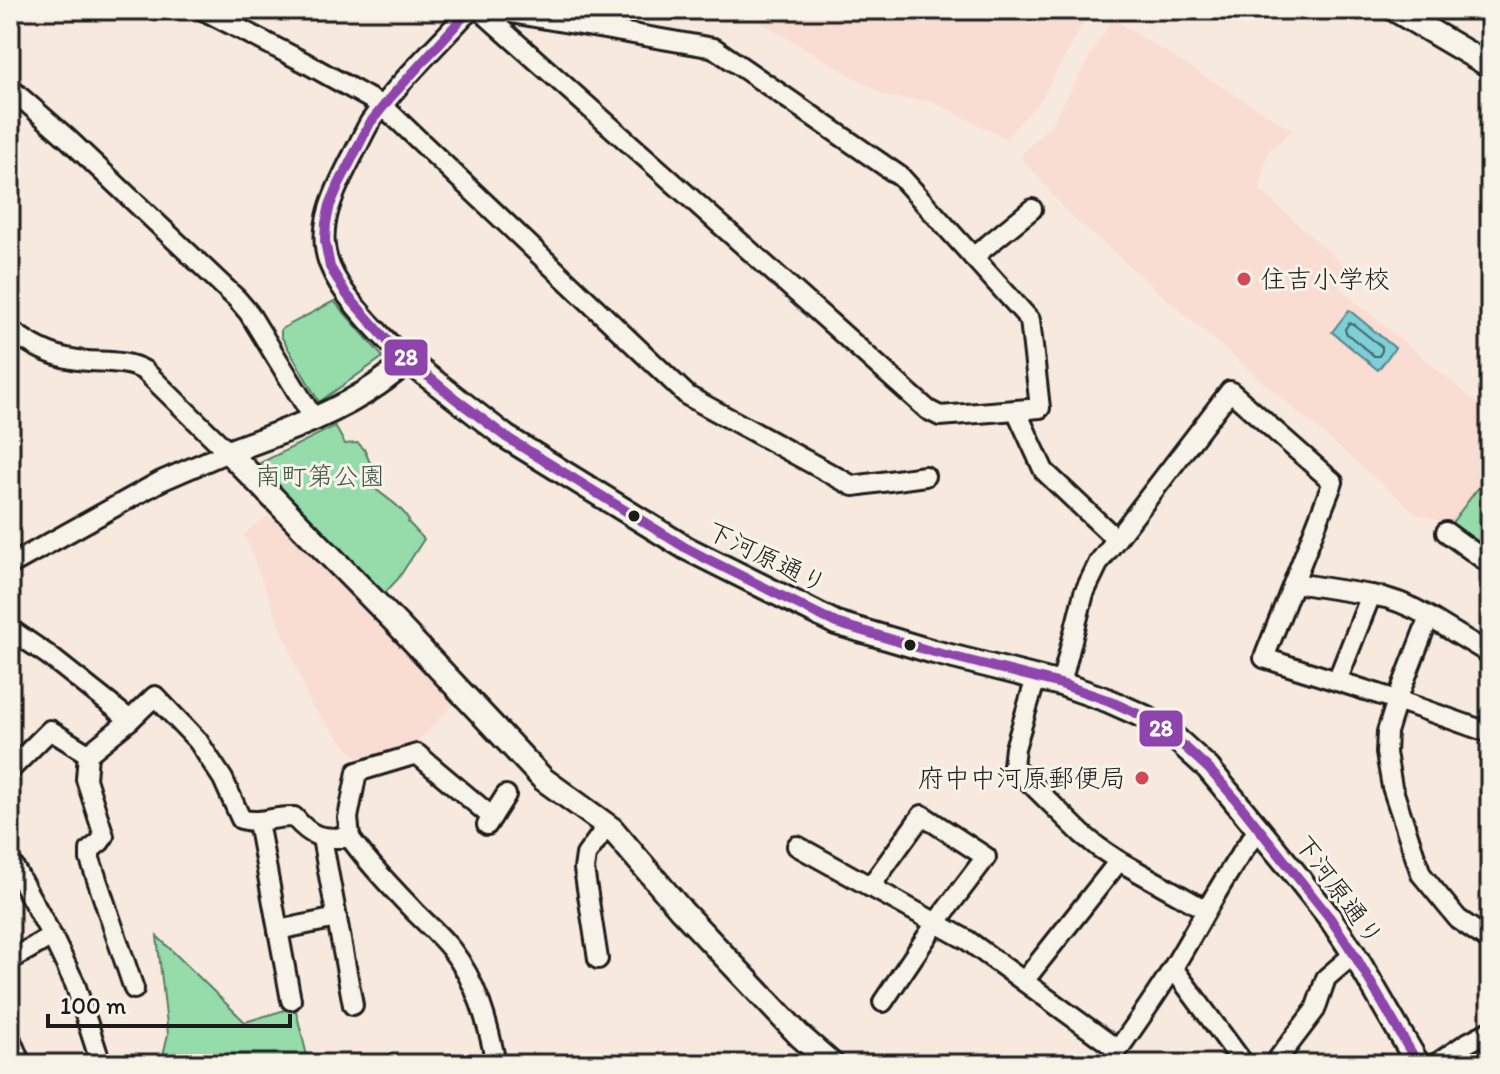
<svg xmlns="http://www.w3.org/2000/svg" width="1500" height="1074" font-family="Itim,'Klee One',sans-serif">
	<style>
		.built { fill: #f9dcd2 }
		.green { fill: #95dcaa; stroke: #587c63; stroke-width: 2 }
		.water { fill: #7ecfd7; stroke: #57878c; stroke-width: 2 }
		.lines { fill: none; stroke-linecap: round; stroke-linejoin: round }
		.shore { stroke: #436467; stroke-width: 2 }
		.minor-casing { stroke: #1c1c1c; stroke-width: 24 }
		.tertiary-casing { stroke: #1c1c1c; stroke-width: 28 }
		.minor { stroke: #f7f3e8; stroke-width: 18 }
		.tertiary { stroke: #f7f3e8; stroke-width: 22 }
		.bus-1-casing { stroke: #f7f3e8; stroke-width: 16 }
		.bus-1 { stroke: #8e44ad; stroke-width: 10 }
		.poi-dot { fill: #d1495b; stroke: #f7f3e8; stroke-width: 3 }
		.bus-dot { fill: #1c1c1c; stroke: #f7f3e8; stroke-width: 3 }
		.labels { text-anchor: middle; stroke-width: 6; stroke-linejoin: round; paint-order: stroke }
		.poi-label { font-size: 26px; fill: #1c1c1c; stroke: #f7f3e8; text-anchor: start }
		.park-label { font-size: 26px; fill: #405647; stroke: #f7f3e8 }
		.street-label { font-size: 26px; fill: #1c1c1c; stroke: #f7f3e8 }
		.line-badge { stroke: #f7f3e8; stroke-width: 3 }
		.badge-label { font-size: 22px; text-anchor: middle; font-weight: bold; fill: #fff }
	</style>
	<rect width="100%" height="100%" fill="#f8e9de"/>
	<filter id="ink" filterUnits="userSpaceOnUse"><feTurbulence type="fractalNoise" baseFrequency=".0125" numOctaves="2"/><feDisplacementMap in="SourceGraphic" scale="16" xChannelSelector="R" yChannelSelector="G"/><feConvolveMatrix kernelMatrix="1 2 1 2 8 2 1 2 1" color-interpolation-filters="sRGB"/></filter>
	<g filter="url(#ink)">
		<g class="built">
			<polygon points="740,10 1091,10 1041,99 1006,138 931,101 888,97"/>
			<polygon points="1112,19 1292,130 1267,153 1260,190 1349,270 1339,288 1490,414 1490,472 1451,524 1417,514 1254,374 1069,214 1020,156 1050,126"/>
			<polygon points="269,515 458,700 413,746 357,758 312,707 244,534"/>
		</g>
		<g class="green">
			<polygon points="334,301 383,357 319,402 281,336 281,329"/>
			<path d="M335 426 345 444 358 443 364 449 376 476 370 484C383 497 400 504 409 520L408 522 424 539 398 579 382 596 256 465Z"/>
			<polygon points="1490,472 1490,554 1451,524"/>
			<polygon points="157,936 245,1022 295,1007 309,1064 161,1064 168,1034"/>
		</g>
		<polygon class="water" points="1349,310 1395,348 1378,370 1332,332"/>
		<g class="lines">
			<polygon class="shore" points="1349,323 1353,324 1382,347 1382,351 1379,356 1374,356 1346,333 1345,329"/>
			<g class="minor-casing">
				<g id="minor">
					<polyline points="203,10 304,62 383,106 688,396 853,486 925,476"/>
					<polyline points="480,10 928,410 940,416 1016,410 1044,471 1116,539"/>
					<polyline points="494,10 714,48 901,177 1030,320 1040,408 1016,410"/>
					<polyline points="10,88 67,138 237,299 249,313 314,419"/>
					<polyline points="973,257 1032,209"/>
					<path d="M10 330C30 344 48 355 72 359 96 364 124 358 145 371L228 452 161 481 10 565"/>
					<path d="M408 361C382 337 343 299 330 266 314 228 336 188 353 155 359 144 364 132 370 122 396 85 434 49 464 16L472 10"/>
					<polyline points="1446,532 1490,564"/>
					<polyline points="1295,583 1371,595 1337,681"/>
					<path d="M1371 595C1393 598 1411 606 1429 617"/>
					<path d="M10 629 48 655 130 720 155 696 198 741 223 779 241 819C261 825 273 816 294 817 314 840 322 838 350 838 370 865 393 889 416 913 428 925 441 936 451 949 477 982 488 1023 496 1064"/>
					<polyline points="1490,654 1429,617 1397,700 1387,732 1386,753 1392,787 1421,874 1458,919 1490,941"/>
					<polyline points="1036,678 1015,748 1013,766 1082,834 1098,847 1119,861 1206,910"/>
					<polyline points="1061,684 1084,593 1099,562 1230,391 1333,482 1264,658 1397,700 1490,733"/>
					<polyline points="88,754 86,779 104,836 100,842 90,850 90,859 134,989"/>
					<polyline points="10,770 50,730 88,754 130,720"/>
					<polyline points="258,822 291,1000"/>
					<polyline points="487,825 506,795"/>
					<polyline points="322,838 353,1005"/>
					<polyline points="350,838 348,818 357,772 417,754 492,817"/>
					<polyline points="797,846 967,940 1118,1050"/>
					<polyline points="10,860 52,936 75,984 101,1064"/>
					<polyline points="870,887 922,815 986,857 936,923 883,1002"/>
					<polyline points="278,930 337,918"/>
					<polyline points="598,959 584,869 586,855 607,826"/>
					<polyline points="10,960 52,936"/>
					<polyline points="1173,968 1244,1064"/>
					<polyline points="1024,981 1119,861"/>
					<polyline points="10,1038 21,1064"/>
					<path d="M1108 1064C1130 1032 1154 1000 1174 966 1202 920 1226 871 1259 829"/>
					<polyline points="1274,1064 1315,1010 1326,978 1354,954"/>
					<polyline points="1436,1064 1467,1043 1490,1031"/>
				</g>
			</g>
			<g class="tertiary-casing">
				<g id="tertiary">
					<polyline points="1395,10 1490,66"/>
					<path d="M832 1064 800 1036 681 910 612 829 543 779 399 626 228 452C279 433 332 416 378 384 388 377 398 369 408 361L506 437 686 548 836 623 934 652 1061 684 1107 700 1145 717 1175 738 1208 768 1292 870 1330 918 1354 954 1418 1064"/>
				</g>
			</g>
			<use href="#minor" class="minor"/>
			<use href="#tertiary" class="tertiary"/>
			<g class="bus-1-casing">
				<polyline id="bus-1" points="472,10 464,16 390,98 370,123 339,184 330,205 326,223 325,241 330,267 347,295 392,346 453,397 506,437 686,548 705,558 836,623 934,652 1061,684 1107,700 1145,717 1175,738 1208,768 1232,795 1330,918 1354,954 1418,1064"/>
			</g>
			<use href="#bus-1" class="bus-1"/>
		</g>
	</g>
	<g class="poi-dot">
		<circle cx="1244" cy="279" r="8"/>
		<circle cx="1142" cy="778" r="8"/>
	</g>
	<g class="bus-dot">
		<circle cx="634" cy="516" r="7"/>
		<circle cx="910" cy="645" r="7"/>
	</g>
	<g class="labels">
		<g class="poi-label">
			<text x="1260" y="288">住吉小学校</text>
			<text x="1126" y="787" text-anchor="end">府中中河原郵便局</text>
		</g>
		<g class="park-label">
			<text x="320" y="485">南町第公園</text>
		</g>
		<g class="street-label">
			<text transform="translate(767 557) rotate(26)" y="9">下河原通り</text>
			<text transform="translate(1339 890) rotate(54)" y="9">下河原通り</text>
		</g>
	</g>
	<g class="line-badge">
		<rect x="383" y="338" width="46" height="39" rx="8" fill="#8e44ad"/>
		<rect x="1138" y="709" width="46" height="39" rx="8" fill="#8e44ad"/>
	</g>
	<g class="badge-label">
		<text x="406" y="365">28</text>
		<text x="1161" y="736">28</text>
	</g>
	<rect width="1500" height="1074" fill="none" stroke="#f7f3e8" stroke-width="40"/>
	<rect x="20" y="20" width="1460" height="1034" fill="none" stroke="#1c1c1c" stroke-width="3" filter="url(#ink)"/>
	<path d="M48 1014v12h242v-12" fill="none" stroke="#1c1c1c" stroke-width="4"/>
	<text x="60" y="1014" font-size="24" fill="#1c1c1c" stroke="#f7f3e8" stroke-width="6" paint-order="stroke">100 m</text>
</svg>
